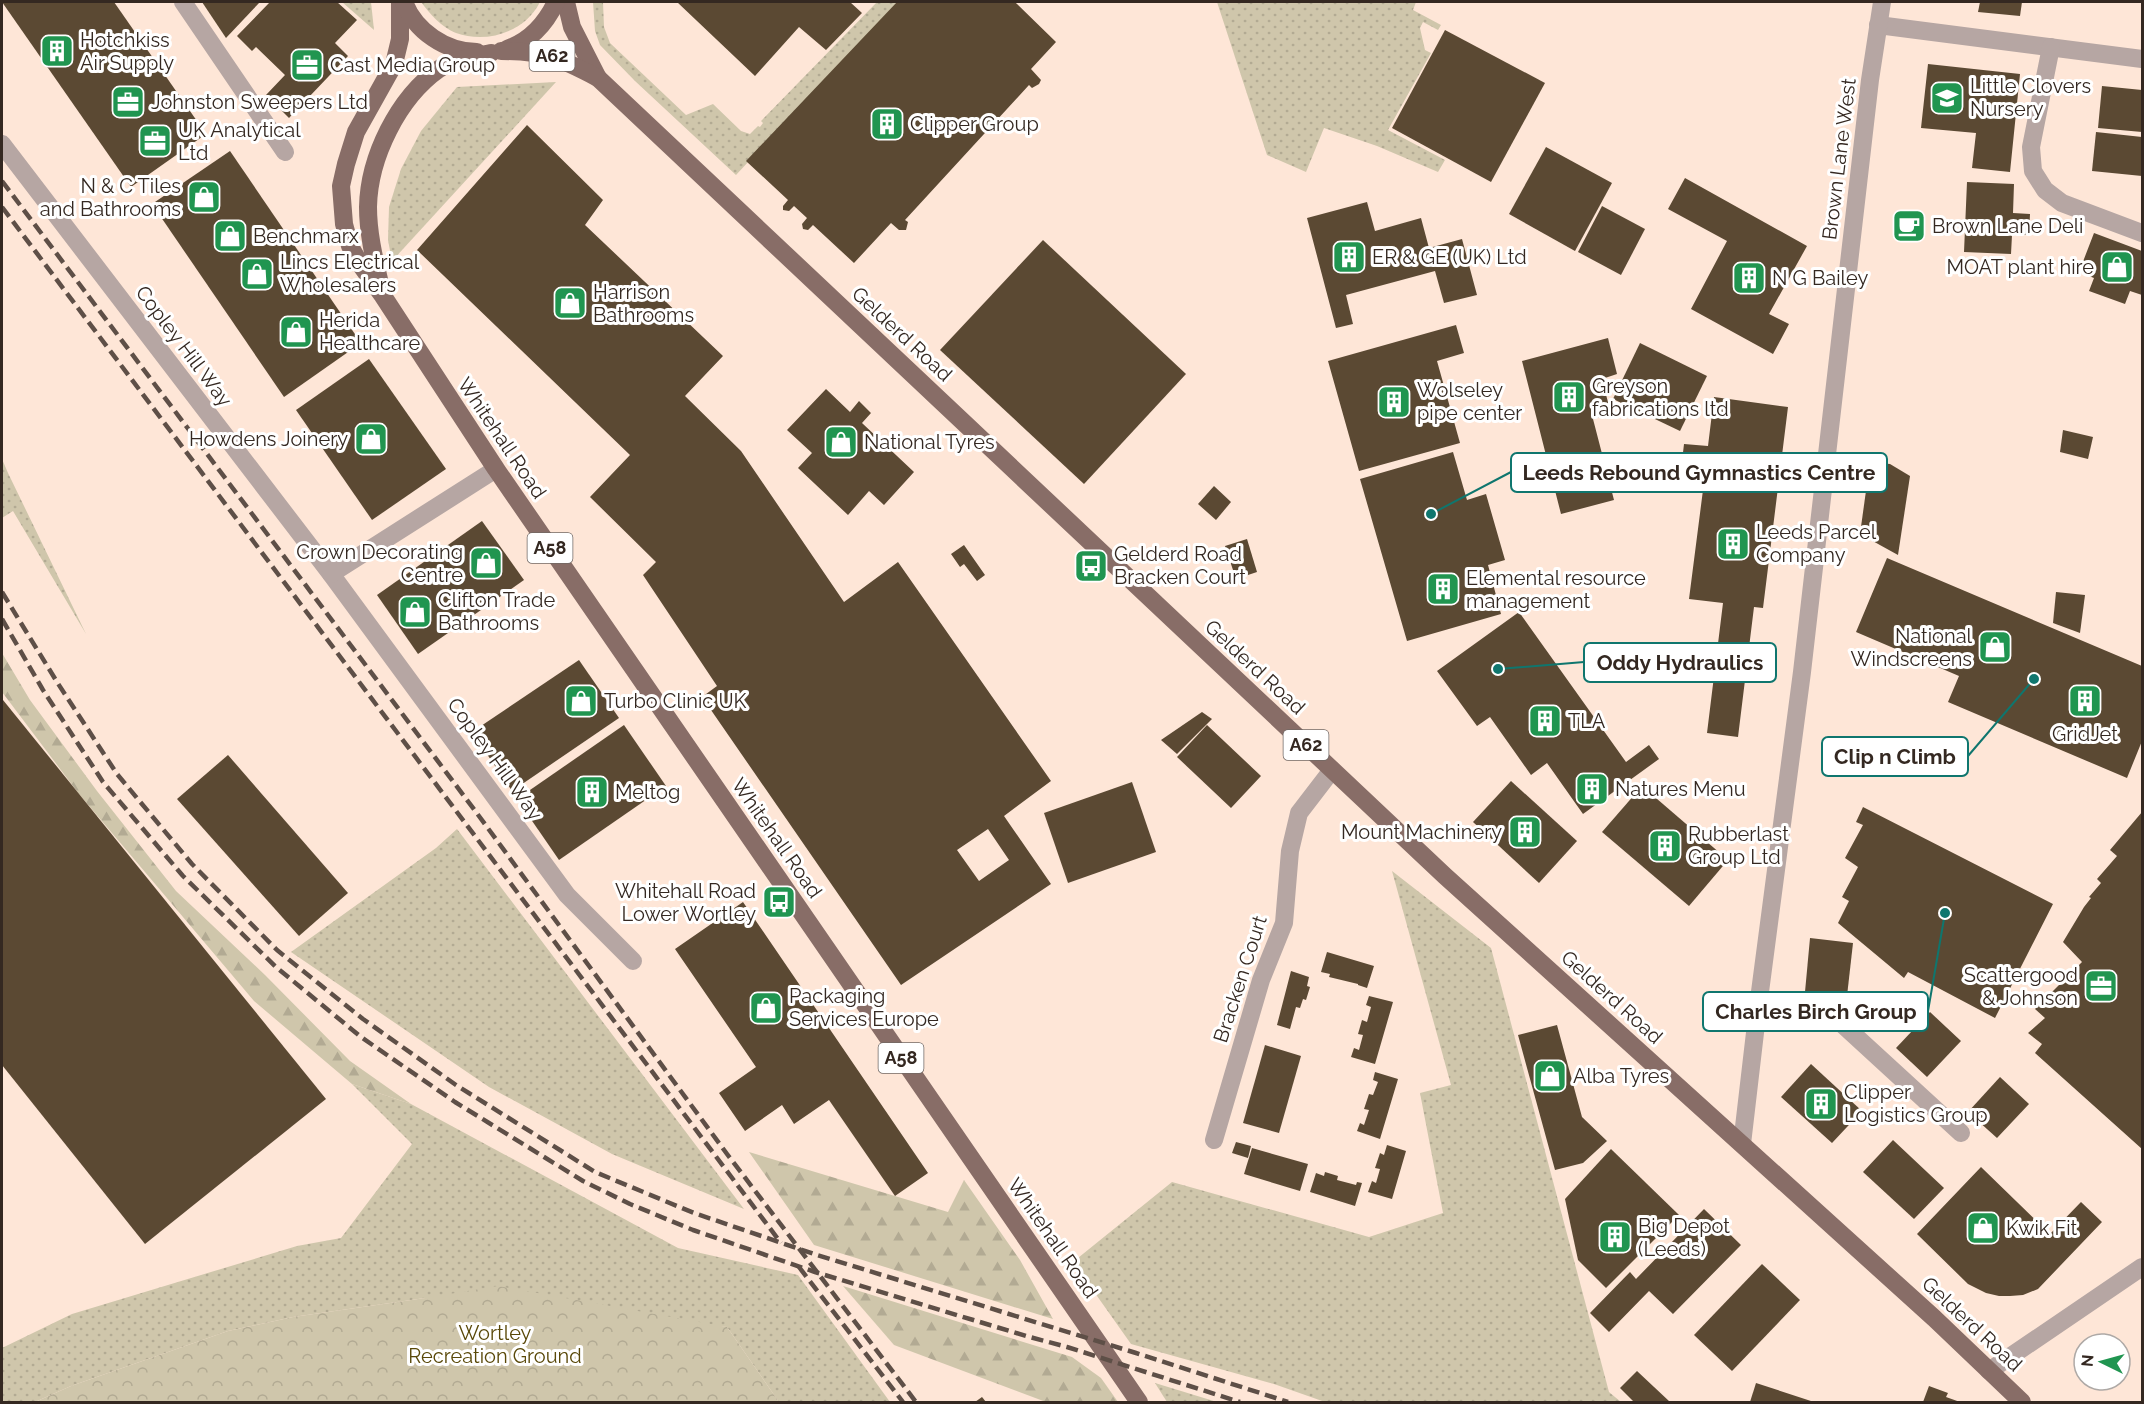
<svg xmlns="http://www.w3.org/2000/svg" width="2144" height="1404" font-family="Raleway,sans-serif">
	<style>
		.grass { fill: url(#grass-dots) }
		.forest { fill: url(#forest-firs) }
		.park { fill: url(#park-crowns) }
		.building { fill: #5b4933; fill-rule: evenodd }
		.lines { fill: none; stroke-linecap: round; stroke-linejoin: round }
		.minor { stroke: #b6a6a3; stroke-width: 18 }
		.primary { stroke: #886d67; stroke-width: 18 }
		.rail { stroke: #5e4f47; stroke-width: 4.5; stroke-dasharray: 12 6; stroke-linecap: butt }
		.labels { text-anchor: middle; stroke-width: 6; stroke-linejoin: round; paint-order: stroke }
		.shield { fill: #fff; stroke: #716864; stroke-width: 1.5 }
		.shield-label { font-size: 18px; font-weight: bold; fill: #342821 }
		.poi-label { font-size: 20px; fill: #342821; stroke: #fff; text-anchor: start }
		.street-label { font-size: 20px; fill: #342821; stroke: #fff }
		.park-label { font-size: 20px; fill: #594808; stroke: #fff }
		.leader { fill: none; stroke: #0f766e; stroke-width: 2 }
		.callout-dot { fill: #0f766e; stroke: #fff; stroke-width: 2 }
		.callout { fill: #fff; stroke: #0f766e; stroke-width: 2 }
		.callout-label { font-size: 21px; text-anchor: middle; font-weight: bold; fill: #342821 }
	</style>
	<defs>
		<pattern id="grass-dots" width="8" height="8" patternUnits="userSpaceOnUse" patternTransform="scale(1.5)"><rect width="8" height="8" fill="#cfc6ab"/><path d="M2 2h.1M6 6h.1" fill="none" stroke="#b2aa93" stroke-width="1.8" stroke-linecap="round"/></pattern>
		<pattern id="forest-firs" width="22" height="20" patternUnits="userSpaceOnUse" patternTransform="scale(1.5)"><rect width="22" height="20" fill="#cfc6ab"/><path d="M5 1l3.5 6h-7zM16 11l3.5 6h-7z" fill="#b2aa93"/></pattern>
		<pattern id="park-crowns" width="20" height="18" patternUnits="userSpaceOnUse" patternTransform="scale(1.5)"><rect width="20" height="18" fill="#cfc6ab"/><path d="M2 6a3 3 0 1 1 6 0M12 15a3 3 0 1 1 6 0" fill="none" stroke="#b2aa93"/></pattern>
	</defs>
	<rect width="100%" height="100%" fill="#fee6d7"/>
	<g class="grass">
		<polygon points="342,2 371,2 374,30"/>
		<path d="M421 2H540C525 32 487 44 456 33 441 27 430 14 421 2Z"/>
		<polygon points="593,2 603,2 604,27 610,43 686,115 713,104 741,131 750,134 758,126 760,127 763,123 761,121 877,2 898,2 736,175 635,81 600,45 595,31"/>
		<polygon points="1217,2 1416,2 1413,10 1441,25 1438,30 1423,22 1420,28 1425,50 1431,53 1388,130 1445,160 1438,172 1377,146 1324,128 1306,172 1267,155"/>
		<polygon points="556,82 392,261 388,240 389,207 401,169 421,131 457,87"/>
		<polygon points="2,459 8,473 86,634 13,511 2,518"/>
		<polygon points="457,829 744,1209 612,1154 489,1087 291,952 436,848"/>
		<polygon points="1392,871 1491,948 1609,1392 1621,1402 1325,1402 1274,1384 1131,1344 1073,1262 1172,1182 1369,1237 1443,1213 1420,1093 1451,1085"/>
		<polygon points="352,1084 411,1104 678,1248 798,1275 890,1402 779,1402 727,1327 425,1298 293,1317 228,1331 71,1386 35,1402 2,1402 2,1348 72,1314 297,1246 341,1238 412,1144"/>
		<polygon points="1155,1383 1217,1402 1167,1402"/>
	</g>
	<g class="forest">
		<polygon points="2,653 30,700 97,791 176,891 265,975 350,1061 411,1104 352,1084 254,1001 79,794 2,692"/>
		<polygon points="749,1152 948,1212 964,1180 1020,1260 1053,1319 814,1245"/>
		<polygon points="843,1286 1072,1357 1101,1378 1118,1402 1046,1402 894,1345"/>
	</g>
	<polygon class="park" points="498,1286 727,1327 779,1402 35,1402 71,1386 228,1331 293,1317 425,1298"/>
	<g class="building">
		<polygon points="2,2 114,2 206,134 131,187"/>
		<polygon points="202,2 260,2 226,38"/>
		<polygon points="270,2 337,2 357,20 335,43 348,56 289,118 266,95 285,75 256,47 252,51 237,36"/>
		<polygon points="677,2 850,2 862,13 826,50 799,27 755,76"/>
		<polygon points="897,2 1015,2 1056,42 1031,69 1041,80 1039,84 1032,88 1029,85 905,220 908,222 906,230 899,230 891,223 854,263 813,225 808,230 803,229 802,224 807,218 794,206 789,211 783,210 783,206 788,200 746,161"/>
		<polygon points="1980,2 2022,2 2020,16 1978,12"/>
		<polygon points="1445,30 1545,83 1491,182 1392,128"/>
		<polygon points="1928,64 2020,74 2010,172 1972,168 1976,133 1921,128"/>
		<polygon points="2102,86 2142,90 2142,132 2098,128"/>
		<path d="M527 125 603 200 585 225 723 356 685 396 741 451 844 602 898 562 1051 781 1004 816 1051 884 901 985 702 697 717 686 643 575 656 562 590 497 630 455 417 250ZM988 829 1009 860 979 881 957 850Z"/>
		<polygon points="2096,132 2142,137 2142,176 2092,171"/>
		<polygon points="1546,147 1612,183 1575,251 1509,214"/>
		<polygon points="230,151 361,343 284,397 152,204"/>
		<polygon points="1685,178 1807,246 1769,314 1789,324 1773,354 1691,309 1727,241 1668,209"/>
		<polygon points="1967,182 2014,184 2013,213 2030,214 2029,235 2012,235 2011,254 1964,252"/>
		<polygon points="1367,202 1375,231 1421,218 1429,248 1462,239 1477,295 1444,303 1435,271 1346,295 1353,324 1336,328 1307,218"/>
		<polygon points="1602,206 1645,229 1621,275 1578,252"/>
		<polygon points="2094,233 2142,251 2142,295 2130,291 2125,304 2089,291 2094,278 2079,272"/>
		<polygon points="1043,240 1186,374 1084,484 940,350"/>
		<polygon points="1456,325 1464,353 1437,361 1460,443 1359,471 1328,361"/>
		<polygon points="1608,338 1617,374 1602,379 1611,414 1593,419 1614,500 1561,514 1522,361"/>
		<polygon points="1640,343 1707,376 1680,431 1613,399"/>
		<polygon points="369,359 446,469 372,520 296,410"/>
		<polygon points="826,389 850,412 859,401 871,413 862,423 914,472 884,505 869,491 848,515 798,468 812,453 787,430"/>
		<polygon points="1714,397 1788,407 1763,608 1754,607 1738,737 1707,733 1723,603 1689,599 1703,490 1679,487 1684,444 1708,446"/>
		<polygon points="2063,430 2093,437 2088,459 2060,452"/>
		<polygon points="1453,452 1467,500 1486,494 1505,560 1488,565 1501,614 1407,641 1360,479"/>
		<polygon points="1870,462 1890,464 1910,476 1898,555 1860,534"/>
		<polygon points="1214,486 1231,502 1216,520 1198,504"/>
		<polygon points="482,521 524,580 418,654 377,595"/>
		<polygon points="1247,539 1257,572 1236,579 1225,546"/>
		<polygon points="964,545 985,575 977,581 964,564 960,567 951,554"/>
		<polygon points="1887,558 2142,666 2142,741 2127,778 1948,702 1959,676 1856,632"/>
		<polygon points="2056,592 2085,595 2080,633 2053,623"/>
		<polygon points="1519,612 1626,762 1649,745 1659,759 1583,814 1547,763 1531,775 1490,717 1477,726 1437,671"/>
		<polygon points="579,660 619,718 512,791 472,732"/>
		<polygon points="3,700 326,1099 145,1244 2,1065 2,702"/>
		<polygon points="1202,712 1212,719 1177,754 1161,740"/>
		<polygon points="624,725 666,786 559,860 517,799"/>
		<polygon points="1207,725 1261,776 1231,808 1177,757"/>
		<polygon points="228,755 348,893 299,936 177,799"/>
		<polygon points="1511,781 1577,841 1539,883 1473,822"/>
		<polygon points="1132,782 1156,852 1068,883 1044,813"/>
		<polygon points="1642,786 1728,860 1689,906 1602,832"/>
		<polygon points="1863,807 2053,904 1995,1018 1908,972 1904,978 1838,923 1849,901 1842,897 1858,867 1845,858 1863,825 1856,822"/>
		<polygon points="2142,812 2142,1149 2035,1053 2042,1044 2028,1033 2045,1018 2035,1009 2082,962 2063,942 2084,907 2091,898 2089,897 2101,883 2097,879 2117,856 2110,850"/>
		<polygon points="743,902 928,1173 895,1196 829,1100 794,1124 782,1105 745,1131 719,1093 756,1067 675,949"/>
		<polygon points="1810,938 1853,943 1847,996 1805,992"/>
		<polygon points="1327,952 1374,966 1367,988 1358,985 1358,984 1329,977 1330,974 1321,972"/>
		<polygon points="1291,971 1309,977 1307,986 1310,987 1306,1000 1303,999 1300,1008 1296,1007 1290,1029 1277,1025"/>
		<polygon points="1369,996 1393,1002 1375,1064 1351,1057 1354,1048 1359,1050 1363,1035 1358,1034 1362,1020 1367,1022 1371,1007 1366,1005"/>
		<polygon points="1930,1012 1961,1041 1927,1077 1896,1048"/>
		<polygon points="1557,1025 1582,1117 1607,1141 1583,1163 1555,1170 1518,1035"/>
		<polygon points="1265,1045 1301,1056 1279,1133 1243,1123"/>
		<polygon points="1811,1064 1862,1111 1832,1143 1781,1097"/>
		<polygon points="1375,1072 1398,1079 1380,1139 1357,1131 1360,1123 1364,1125 1369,1110 1364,1109 1369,1094 1373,1095 1378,1082 1373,1080"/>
		<polygon points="2000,1077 2029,1104 1997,1138 1968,1112"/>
		<polygon points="1893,1140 1944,1188 1914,1219 1863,1172"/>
		<polygon points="1236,1142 1251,1146 1248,1158 1232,1153"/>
		<polygon points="1387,1145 1406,1151 1392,1199 1368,1192 1372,1181 1376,1183 1380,1169 1375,1168 1380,1153 1384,1155"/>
		<polygon points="1252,1148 1308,1164 1300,1191 1244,1174"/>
		<polygon points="1611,1149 1679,1215 1606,1288 1578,1260 1565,1199"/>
		<polygon points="1981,1167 2050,1234 2081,1202 2102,1222 2038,1289 2023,1295 2010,1296 1999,1296 1986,1293 1968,1284 1917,1234"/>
		<polygon points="1325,1172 1338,1176 1337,1180 1356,1185 1357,1182 1362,1183 1355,1206 1310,1192 1316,1173 1324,1176"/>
		<polygon points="1704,1209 1741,1245 1673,1314 1649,1291 1609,1332 1590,1313 1630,1272 1636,1279"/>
		<polygon points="1762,1264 1800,1300 1732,1371 1694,1335"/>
		<polygon points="1637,1371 1670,1402 1634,1402 1620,1388"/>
		<polygon points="1756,1383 1814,1402 1750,1402"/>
		<polygon points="1929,1386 1948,1393 1946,1397 1960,1402 1923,1402"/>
		<polygon points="982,1397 986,1402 975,1402"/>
	</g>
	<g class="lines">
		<g class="minor">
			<polyline points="183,2 285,152"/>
			<polyline points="1878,25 2142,59"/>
			<polyline points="2051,47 2031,147 2033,171 2045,190 2062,203 2142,233"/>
			<polyline points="2,144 331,574 567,895 633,961"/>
			<polyline points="331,574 496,469"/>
			<path d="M1758 1007C1792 1008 1809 1007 1840 1022L1961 1133"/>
			<polyline points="1214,1140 1261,980 1284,923 1290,851 1299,813 1332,770"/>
			<polyline points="1742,1144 1758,1007 1802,672 1870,80 1882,2"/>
			<polyline points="1989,1371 2142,1267"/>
		</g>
		<g class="primary">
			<polyline points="400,2 400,39 394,64 356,132 346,164 341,186 344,224 350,246 360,264 383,296 496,469 1139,1402"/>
			<path d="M404 2C415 31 446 52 477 52"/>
			<polyline points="566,2 572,27 598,78"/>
			<path d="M507 49C530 41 546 23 556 2"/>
			<path d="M501 51C546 51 560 58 598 78L1445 876 1934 1318 2022 1402"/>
			<path d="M381 288C375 262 368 235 368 207 369 157 398 98 439 69 454 59 474 57 491 53"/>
		</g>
		<g class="rail">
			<polyline points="2,181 476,812 727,1154 916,1402"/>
			<polyline points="2,207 781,1243"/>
			<polyline points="2,592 57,682 117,774 192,864 277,950 363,1019 456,1085 595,1172 694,1213 817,1255 1136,1353 1288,1402"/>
			<polyline points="2,619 43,690 103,782 183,876 276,967 361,1037 455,1102 583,1181 630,1204 693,1230 815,1272 1026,1336 1067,1347 1240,1402"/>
			<polyline points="799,1267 903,1402"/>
		</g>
	</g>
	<defs>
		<g id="building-square" transform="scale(1.725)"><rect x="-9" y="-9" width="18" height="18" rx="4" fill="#209550" stroke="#fff"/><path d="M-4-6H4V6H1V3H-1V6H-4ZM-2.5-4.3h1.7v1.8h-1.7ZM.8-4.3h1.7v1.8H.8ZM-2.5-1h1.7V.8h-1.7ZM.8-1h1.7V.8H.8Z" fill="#fff"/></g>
		<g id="office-square" transform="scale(1.725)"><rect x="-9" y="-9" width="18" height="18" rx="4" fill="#209550" stroke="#fff"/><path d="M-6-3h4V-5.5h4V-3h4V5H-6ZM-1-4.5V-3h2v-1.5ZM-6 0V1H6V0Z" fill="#fff"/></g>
		<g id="school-square" transform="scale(1.725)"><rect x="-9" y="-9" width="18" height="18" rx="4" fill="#209550" stroke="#fff"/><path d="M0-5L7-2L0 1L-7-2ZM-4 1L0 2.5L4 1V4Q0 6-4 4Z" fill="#fff"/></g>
		<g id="shop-square" transform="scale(1.725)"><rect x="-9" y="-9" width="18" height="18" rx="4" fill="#209550" stroke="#fff"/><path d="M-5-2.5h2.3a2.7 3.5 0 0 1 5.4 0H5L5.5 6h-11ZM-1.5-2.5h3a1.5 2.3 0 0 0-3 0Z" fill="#fff"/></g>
		<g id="cafe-square" transform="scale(1.725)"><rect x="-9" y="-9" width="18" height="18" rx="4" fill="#209550" stroke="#fff"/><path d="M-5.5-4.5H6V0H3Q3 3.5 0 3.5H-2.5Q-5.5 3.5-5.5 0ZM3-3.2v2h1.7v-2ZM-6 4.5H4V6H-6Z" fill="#fff"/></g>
		<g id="bus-square" transform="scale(1.725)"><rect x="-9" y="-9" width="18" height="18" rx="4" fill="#209550" stroke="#fff"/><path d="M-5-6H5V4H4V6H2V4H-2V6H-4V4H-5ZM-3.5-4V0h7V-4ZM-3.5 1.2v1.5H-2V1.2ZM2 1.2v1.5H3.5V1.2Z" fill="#fff"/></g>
	</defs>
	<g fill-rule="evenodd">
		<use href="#building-square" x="57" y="51"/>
		<use href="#office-square" x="307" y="65"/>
		<use href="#school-square" x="1947" y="98"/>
		<use href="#office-square" x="128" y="102"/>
		<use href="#building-square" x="887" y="124"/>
		<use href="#office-square" x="155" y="141"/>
		<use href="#shop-square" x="204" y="197"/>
		<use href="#cafe-square" x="1909" y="226"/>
		<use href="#shop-square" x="230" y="236"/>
		<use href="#building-square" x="1349" y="257"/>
		<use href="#shop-square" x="2117" y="267"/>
		<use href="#shop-square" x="257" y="274"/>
		<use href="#building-square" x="1749" y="278"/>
		<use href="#shop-square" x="570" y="303"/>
		<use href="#shop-square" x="296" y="332"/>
		<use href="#building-square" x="1569" y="397"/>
		<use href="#building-square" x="1394" y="402"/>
		<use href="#shop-square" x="371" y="439"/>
		<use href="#shop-square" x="841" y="442"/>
		<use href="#building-square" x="1733" y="544"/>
		<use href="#shop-square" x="486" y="563"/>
		<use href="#bus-square" x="1091" y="566"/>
		<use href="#building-square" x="1443" y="589"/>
		<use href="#shop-square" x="415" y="612"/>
		<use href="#shop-square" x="1995" y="647"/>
		<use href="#shop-square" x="581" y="701"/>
		<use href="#building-square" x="2085" y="701"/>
		<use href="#building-square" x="1545" y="721"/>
		<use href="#building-square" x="1592" y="789"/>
		<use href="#building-square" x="592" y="792"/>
		<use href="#building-square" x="1525" y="832"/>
		<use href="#building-square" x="1665" y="846"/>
		<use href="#bus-square" x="779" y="902"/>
		<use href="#office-square" x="2101" y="986"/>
		<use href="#shop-square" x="766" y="1008"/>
		<use href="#shop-square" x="1550" y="1076"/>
		<use href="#building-square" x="1821" y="1104"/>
		<use href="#shop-square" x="1983" y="1228"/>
		<use href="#building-square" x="1615" y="1237"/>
	</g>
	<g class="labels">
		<g class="shield">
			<rect x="529.5" y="41" width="45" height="30" rx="4.5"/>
			<rect x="527.5" y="533" width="45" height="30" rx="4.5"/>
			<rect x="1283.5" y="730" width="45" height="30" rx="4.5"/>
			<rect x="878.5" y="1043" width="45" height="30" rx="4.5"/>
		</g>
		<g class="shield-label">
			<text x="552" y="62">A62</text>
			<text x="550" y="554">A58</text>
			<text x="1306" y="751">A62</text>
			<text x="901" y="1064">A58</text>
		</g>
		<g class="poi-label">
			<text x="80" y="47">Hotchkiss<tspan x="80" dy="23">Air Supply</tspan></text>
			<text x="330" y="72">Cast Media Group</text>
			<text x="1970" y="93">Little Clovers<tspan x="1970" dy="23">Nursery</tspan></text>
			<text x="151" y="109">Johnston Sweepers Ltd</text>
			<text x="910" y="131">Clipper Group</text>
			<text x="178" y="137">UK Analytical<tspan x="178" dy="23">Ltd</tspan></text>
			<text x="181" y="193" text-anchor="end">N &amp; C Tiles<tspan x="181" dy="23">and Bathrooms</tspan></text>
			<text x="1932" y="233">Brown Lane Deli</text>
			<text x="253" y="243">Benchmarx</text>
			<text x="1372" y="264">ER &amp; GE (UK) Ltd</text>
			<text x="280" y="269">Lincs Electrical<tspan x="280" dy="23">Wholesalers</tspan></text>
			<text x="2094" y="274" text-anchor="end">MOAT plant hire</text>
			<text x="1772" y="285">N G Bailey</text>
			<text x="593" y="299">Harrison<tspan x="593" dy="23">Bathrooms</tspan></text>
			<text x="319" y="327">Herida<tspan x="319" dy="23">Healthcare</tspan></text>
			<text x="1592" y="393">Greyson<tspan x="1592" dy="23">fabrications ltd</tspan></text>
			<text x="1417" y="397">Wolseley<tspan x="1417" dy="23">pipe center</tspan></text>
			<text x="348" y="446" text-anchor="end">Howdens Joinery</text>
			<text x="864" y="449">National Tyres</text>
			<text x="1756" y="539">Leeds Parcel<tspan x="1756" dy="23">Company</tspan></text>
			<text x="463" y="559" text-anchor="end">Crown Decorating<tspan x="463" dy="23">Centre</tspan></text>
			<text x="1114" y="561">Gelderd Road<tspan x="1114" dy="23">Bracken Court</tspan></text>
			<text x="1466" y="585">Elemental resource<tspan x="1466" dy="23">management</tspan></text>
			<text x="438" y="607">Clifton Trade<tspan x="438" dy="23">Bathrooms</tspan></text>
			<text x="1972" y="643" text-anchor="end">National<tspan x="1972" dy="23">Windscreens</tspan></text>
			<text x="604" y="708">Turbo Clinic UK</text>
			<text x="1568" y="728">TLA</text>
			<text x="2085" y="741" text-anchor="middle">GridJet</text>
			<text x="1615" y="796">Natures Menu</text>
			<text x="615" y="799">Meltog</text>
			<text x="1502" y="839" text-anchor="end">Mount Machinery</text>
			<text x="1688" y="841">Rubberlast<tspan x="1688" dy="23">Group Ltd</tspan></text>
			<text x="756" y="898" text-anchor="end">Whitehall Road<tspan x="756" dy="23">Lower Wortley</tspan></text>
			<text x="2078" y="982" text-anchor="end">Scattergood<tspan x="2078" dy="23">&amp; Johnson</tspan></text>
			<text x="789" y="1003">Packaging<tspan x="789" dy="23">Services Europe</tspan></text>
			<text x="1573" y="1083">Alba Tyres</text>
			<text x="1844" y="1099">Clipper<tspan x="1844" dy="23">Logistics Group</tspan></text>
			<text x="1638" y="1233">Big Depot<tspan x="1638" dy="23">(Leeds)</tspan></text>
			<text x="2006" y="1235">Kwik Fit</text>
		</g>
		<g class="street-label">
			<text transform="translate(1839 159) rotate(-83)" y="7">Brown Lane West</text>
			<text transform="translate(902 334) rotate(43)" y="7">Gelderd Road</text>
			<text transform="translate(184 346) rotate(53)" y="7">Copley Hill Way</text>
			<text transform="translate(502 438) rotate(56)" y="7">Whitehall Road</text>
			<text transform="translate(1255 667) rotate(43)" y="7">Gelderd Road</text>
			<text transform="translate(495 759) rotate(54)" y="7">Copley Hill Way</text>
			<text transform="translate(777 838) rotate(55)" y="7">Whitehall Road</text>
			<text transform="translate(1240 979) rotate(-72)" y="7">Bracken Court</text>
			<text transform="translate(1612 997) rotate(42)" y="7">Gelderd Road</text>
			<text transform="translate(1053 1238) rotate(55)" y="7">Whitehall Road</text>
			<text transform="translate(1972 1324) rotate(43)" y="7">Gelderd Road</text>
		</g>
		<g class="park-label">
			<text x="495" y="1340">Wortley<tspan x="495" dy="23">Recreation Ground</tspan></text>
		</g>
	</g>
	<path class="leader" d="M1431 514L1511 472M1498 669L1584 662M2034 679L1968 756M1945 913L1928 1011"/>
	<g class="callout-dot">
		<circle cx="1431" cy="514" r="6"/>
		<circle cx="1498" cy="669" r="6"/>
		<circle cx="2034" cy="679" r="6"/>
		<circle cx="1945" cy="913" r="6"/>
	</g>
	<g class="callout">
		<rect x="1511" y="453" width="376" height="39" rx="6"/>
		<rect x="1584" y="643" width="192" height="39" rx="6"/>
		<rect x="1822" y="737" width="146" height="39" rx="6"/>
		<rect x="1703" y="992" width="225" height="39" rx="6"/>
	</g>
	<g class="callout-label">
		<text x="1699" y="480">Leeds Rebound Gymnastics Centre</text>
		<text x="1680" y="670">Oddy Hydraulics</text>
		<text x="1895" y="764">Clip n Climb</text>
		<text x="1816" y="1019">Charles Birch Group</text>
	</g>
	<rect width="2144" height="1404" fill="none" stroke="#342821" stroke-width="6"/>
	<g transform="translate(2102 1362) rotate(275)"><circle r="28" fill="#ffffff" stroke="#aea9a6" stroke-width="1.5"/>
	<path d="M0-4.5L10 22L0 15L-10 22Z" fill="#209550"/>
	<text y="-9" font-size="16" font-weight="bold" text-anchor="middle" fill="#342821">N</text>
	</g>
</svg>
